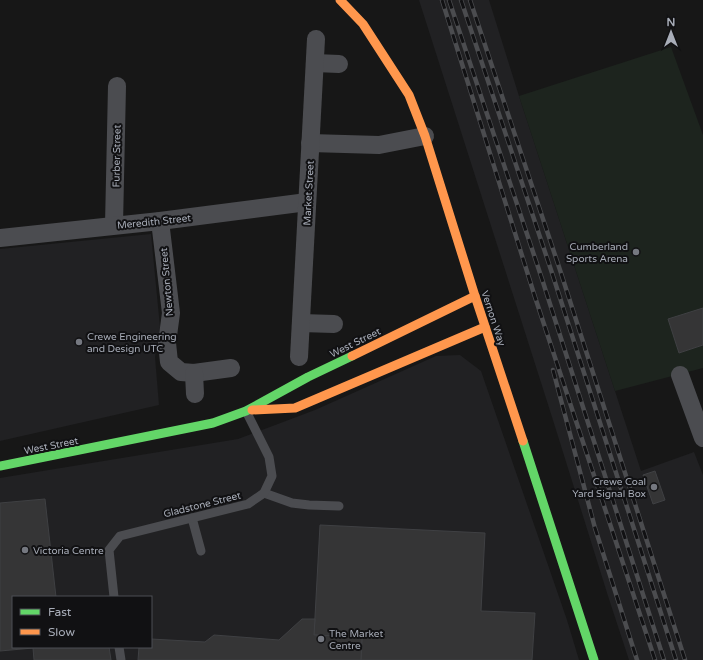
<svg xmlns="http://www.w3.org/2000/svg" width="703" height="660" font-family="'Varela Round',sans-serif">
	<style>
		.built { fill: #212123; fill-rule: evenodd }
		.green { fill: #1d241e }
		.building { fill: #353536; stroke: #3f4043 }
		.lines { fill: none; stroke-linecap: round; stroke-linejoin: round }
		.lane { stroke: #4b4c50; stroke-width: 9 }
		.street { stroke: #4b4c50; stroke-width: 18 }
		.fast { stroke: #63d668; stroke-width: 9 }
		.slow { stroke: #ff974d; stroke-width: 9 }
		.rail-casing { stroke: #4b4c4f; stroke-width: 4.5 }
		.rail { stroke: #111113; stroke-width: 3; stroke-dasharray: 9; stroke-linecap: butt }
		.poi-dot { fill: #757880; stroke: #111113; stroke-width: 1.5 }
		.labels { text-anchor: middle; stroke-width: 4; stroke-linejoin: round; paint-order: stroke }
		.street-label { font-size: 10px; fill: #a8adb8; stroke: #111113 }
		.poi-label { font-size: 10px; fill: #a8adb8; stroke: #111113; text-anchor: start }
	</style>
	<rect width="100%" height="100%" fill="#171717"/>
	<g class="built">
		<polygon points="419,0 489,0 519,96 641,471 694,452 703,475 703,660 629,660 608,596 552,417"/>
		<polygon points="151,234 160,327 155,357 159,405 0,441 0,249"/>
		<path d="M460 355 481 371 567 620 579 660H0V478L238 439 315 410 436 356ZM13 597H151V647H13Z"/>
	</g>
	<polygon class="green" points="671,47 703,135 703,368 615,391 519,96"/>
	<g class="building">
		<polygon points="703,308 703,345 679,353 668,319"/>
		<polygon points="655,471 665,500 653,504 643,475"/>
		<polygon points="45,499 56,597 13,597 13,647 109,647 111,660 34,660 33,648 0,651 0,503"/>
		<polygon points="320,525 485,533 481,611 535,613 532,660 361,660 362,637 314,635"/>
		<polygon points="302,619 315,619 314,635 362,637 361,660 138,660 139,647 151,647 151,639 205,642 214,635 279,640"/>
	</g>
	<g class="lines">
		<g class="lane">
			<polyline points="264,493 292,503 309,505 339,506"/>
			<polyline points="192,518 201,551"/>
			<polyline points="114,597 109,550 120,536 248,504 264,493 272,476 269,457 246,411"/>
			<polyline points="119,647 121,660"/>
		</g>
		<g class="street">
			<polyline points="315,63 339,64"/>
			<polyline points="310,143 379,145 425,136"/>
			<polyline points="160,221 171,313 167,343 169,362 181,372 194,373 231,368"/>
			<polyline points="114,225 117,86"/>
			<polyline points="0,238 160,221 307,202"/>
			<polyline points="301,323 334,324"/>
			<polyline points="299,357 316,39"/>
			<polyline points="194,373 195,394"/>
			<polyline points="680,375 703,438"/>
		</g>
		<g class="fast">
			<polyline points="523,441 594,660"/>
			<polyline points="0,466 213,423 246,411 308,377 352,356"/>
		</g>
		<g class="slow">
			<polyline points="340,0 363,24 409,95 425,136 475,296"/>
			<polyline points="352,356 475,296 523,441"/>
			<polyline points="252,410 295,408 485,327"/>
		</g>
		<g class="rail-casing">
			<g id="rail">
				<polyline points="442,0 535,297 655,660"/>
				<polyline points="449,0 542,279 664,660"/>
				<polyline points="461,0 553,276 676,660"/>
				<polyline points="470,0 561,273 685,660"/>
				<polyline points="553,370 595,528 637,660"/>
			</g>
		</g>
		<use href="#rail" class="rail"/>
	</g>
	<g class="poi-dot">
		<circle cx="636" cy="252" r="4"/>
		<circle cx="79" cy="342" r="4"/>
		<circle cx="654" cy="487" r="4"/>
		<circle cx="25" cy="550" r="4"/>
		<circle cx="321" cy="639" r="4"/>
	</g>
	<g class="labels">
		<g class="street-label">
			<text transform="translate(116 156) rotate(-89)" y="4">Furber Street</text>
			<text transform="translate(308 193) rotate(-87)" y="4">Market Street</text>
			<text transform="translate(154 221) rotate(-6)" y="4">Meredith Street</text>
			<text transform="translate(166 282) rotate(-95)" y="4">Newton Street</text>
			<text transform="translate(494 318) rotate(72)" y="4">Vernon Way</text>
			<text transform="translate(355 342) rotate(-26)" y="4">West Street</text>
			<text transform="translate(51 445) rotate(-11)" y="4">West Street</text>
			<text transform="translate(202 504) rotate(-14)" y="4">Gladstone Street</text>
		</g>
		<g class="poi-label">
			<text x="628" y="250" text-anchor="end">Cumberland<tspan x="628" dy="12">Sports Arena</tspan></text>
			<text x="87" y="340">Crewe Engineering<tspan x="87" dy="12">and Design UTC</tspan></text>
			<text x="646" y="485" text-anchor="end">Crewe Coal<tspan x="646" dy="12">Yard Signal Box</tspan></text>
			<text x="33" y="554">Victoria Centre</text>
			<text x="329" y="637">The Market<tspan x="329" dy="12">Centre</tspan></text>
		</g>
	</g>
	<rect x="12" y="596" width="140" height="52" fill="#111113" stroke="#4d4f55"/>
	<rect x="20" y="609" width="20" height="6" fill="#63d668" stroke="#4d4f55"/>
	<text x="48" y="616" font-size="12" fill="#a8adb8">Fast</text>
	<rect x="20" y="629" width="20" height="6" fill="#ff974d" stroke="#4d4f55"/>
	<text x="48" y="636" font-size="12" fill="#a8adb8">Slow</text>
	<g transform="translate(671 32)" stroke="#111113" stroke-width="3" paint-order="stroke">
	<path d="M0-3L7 15L0 10L-7 15Z" fill="#a8adb8"/>
	<text y="-6" font-size="11" font-weight="bold" text-anchor="middle" fill="#a8adb8">N</text>
	</g>
</svg>
